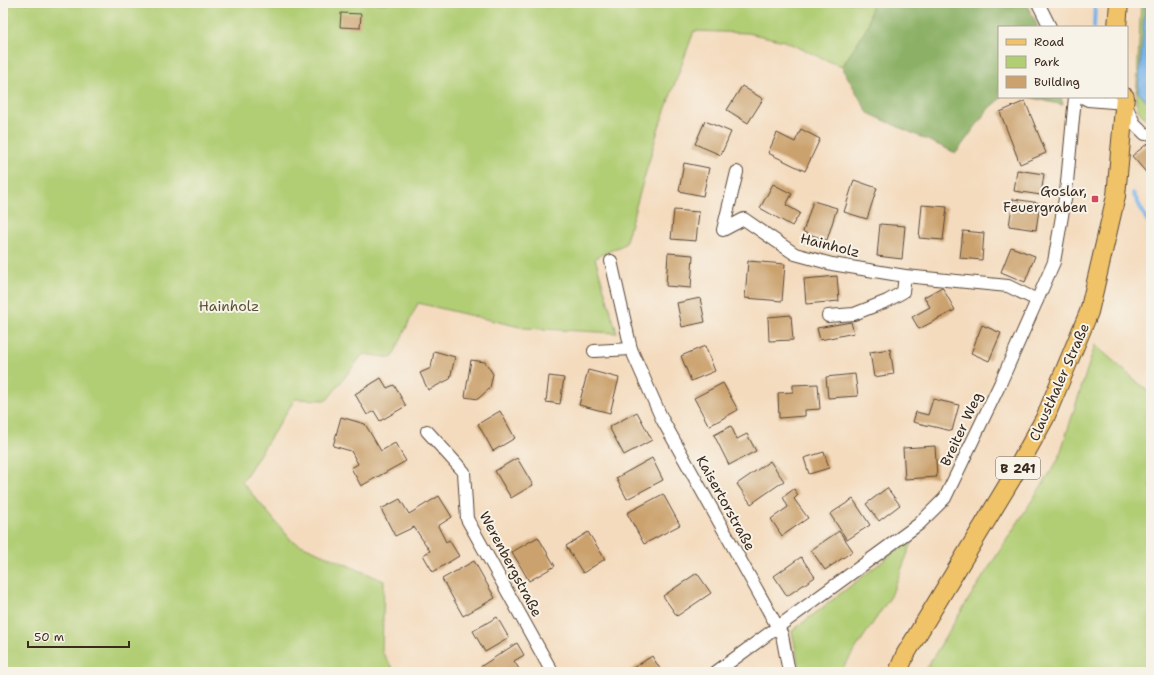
<svg xmlns="http://www.w3.org/2000/svg" width="1154" height="675" font-family="'Shantell Sans',sans-serif">
	<style>
		.green { fill: #b1ce75; stroke: #767c4a }
		.forest { fill: #8cb166; stroke: #646e42 }
		.water { fill: #78b4ea; stroke: #5a6f84 }
		.lines { fill: none; stroke-linecap: round; stroke-linejoin: round }
		.stream { stroke: #78b4ea; stroke-width: 4 }
		.building { fill: #cba16d }
		.street-casing { stroke: #574536; stroke-width: 14 }
		.primary-casing { stroke: #574536; stroke-width: 20 }
		.street { stroke: #fff; stroke-width: 12 }
		.primary { stroke: #f0c369; stroke-width: 18 }
		.poi-dot { fill: #d1495b; stroke: #f7f3e8; stroke-width: 1.5 }
		.labels { text-anchor: middle; stroke-width: 4; stroke-linejoin: round; paint-order: stroke }
		.shield { fill: #f7f3e8; stroke: #73665b; stroke-width: 1 }
		.shield-label { font-size: 13px; font-weight: bold; fill: #3b2a1e }
		.poi-label { font-size: 14px; fill: #3b2a1e; stroke: #f7f3e8; text-anchor: end }
		.street-label { font-size: 14px; fill: #3b2a1e; stroke: #f7f3e8 }
		.park-label { font-size: 14px; fill: #585334; stroke: #f7f3e8 }
	</style>
	<rect width="100%" height="100%" fill="#f7f3e8"/>
	<filter id="ink" filterUnits="userSpaceOnUse"><feTurbulence type="fractalNoise" baseFrequency=".025" numOctaves="2"/><feDisplacementMap in="SourceGraphic" scale="8" xChannelSelector="R" yChannelSelector="G"/><feConvolveMatrix kernelMatrix="1 2 1 2 8 2 1 2 1" color-interpolation-filters="sRGB"/></filter>
	<filter id="wash" filterUnits="userSpaceOnUse"><feTurbulence type="fractalNoise" baseFrequency=".012" numOctaves="4" result="noise"/><feDisplacementMap in="SourceGraphic" scale="16" xChannelSelector="R" yChannelSelector="G"/><feGaussianBlur stdDeviation="0.9" result="paint"/><feColorMatrix in="noise" values="0 0 0 0 0 0 0 0 0 0 0 0 0 0 0 0 0 1.4 0 .05"/><feComposite in="paint" operator="in"/></filter>
	<g filter="url(#wash)">
		<rect width="100%" height="100%" fill="#f4dbbe"/>
		<g class="green">
			<polygon points="3,3 872,3 868,26 842,67 784,41 748,33 694,31 659,127 625,244 595,258 617,333 524,328 418,303 392,358 363,354 327,400 295,399 242,482 292,541 384,581 382,652 395,672 3,672"/>
			<polygon points="1141,3 1151,3 1151,125 1138,110 1136,103"/>
			<polygon points="1095,345 1151,394 1151,672 924,672 968,600 1058,460"/>
			<polygon points="914,537 891,596 840,672 800,672 792,631"/>
		</g>
		<g class="forest">
			<polygon points="872,3 1026,3 1038,27 999,27 999,97 1002,97 989,108 956,153 868,113 842,67 868,26"/>
			<polygon points="1029,97 1061,97 1063,105"/>
		</g>
		<polygon class="water" points="1145,3 1151,3 1151,107 1138,92"/>
		<g class="lines">
			<g class="stream">
				<polyline points="1094,27 1095,3"/>
				<polyline points="1133,193 1151,228"/>
			</g>
		</g>
		<g id="blocks">
			<g class="building">
				<polygon points="341,13 361,14 360,28 340,27"/>
				<polygon points="742,86 763,99 748,123 727,110"/>
				<polygon points="1025,101 1046,153 1020,164 1000,112"/>
				<polygon points="705,121 731,132 721,155 695,144"/>
				<polygon points="801,129 820,139 805,171 768,153 777,133 795,142"/>
				<polygon points="1148,143 1151,147 1151,178 1132,156"/>
				<polygon points="684,163 709,168 703,196 679,191"/>
				<polygon points="1017,170 1044,174 1041,195 1014,191"/>
				<polygon points="854,180 877,188 867,219 844,212"/>
				<polygon points="773,184 792,194 786,205 800,213 792,226 760,208"/>
				<polygon points="1013,199 1040,203 1036,230 1009,226"/>
				<polygon points="813,201 837,208 827,240 803,232"/>
				<polygon points="922,205 947,207 943,240 919,238"/>
				<polygon points="674,210 699,212 696,241 671,239"/>
				<polygon points="880,224 905,226 902,259 877,256"/>
				<polygon points="963,231 984,233 982,260 960,258"/>
				<polygon points="1011,247 1035,256 1025,282 1001,272"/>
				<polygon points="668,253 693,255 691,288 666,286"/>
				<polygon points="748,261 785,264 782,301 745,298"/>
				<polygon points="837,276 839,301 806,304 804,279"/>
				<polygon points="942,287 955,310 919,329 912,317 930,307 924,297"/>
				<polygon points="700,298 705,322 682,327 677,303"/>
				<polygon points="791,315 793,340 769,341 768,317"/>
				<polygon points="851,322 854,333 820,340 817,328"/>
				<polygon points="982,325 1001,333 989,361 971,353"/>
				<polygon points="1150,333 1151,333 1151,345 1148,345"/>
				<polygon points="705,346 715,371 691,381 681,356"/>
				<polygon points="890,349 894,374 874,377 870,352"/>
				<polygon points="434,351 455,357 450,379 428,390 420,373 431,368"/>
				<polygon points="471,360 485,362 493,374 490,388 478,399 465,397"/>
				<polygon points="588,370 619,378 610,413 579,405"/>
				<polygon points="855,374 858,396 828,398 826,377"/>
				<polygon points="549,376 564,378 560,404 546,402"/>
				<polygon points="381,378 387,388 394,385 406,406 380,421 374,411 367,415 355,394"/>
				<polygon points="723,383 738,410 709,426 694,398"/>
				<polygon points="818,384 820,409 805,410 805,416 779,418 778,393 793,392 793,385"/>
				<polygon points="933,399 959,405 952,431 913,422 916,412 928,415"/>
				<polygon points="500,411 515,438 493,451 478,424"/>
				<polygon points="637,412 652,440 624,455 609,427"/>
				<polygon points="341,417 365,424 381,451 395,443 406,461 361,486 351,468 358,464 351,451 333,446"/>
				<polygon points="731,426 737,439 747,434 756,451 729,465 714,435"/>
				<polygon points="935,446 937,477 905,479 903,448"/>
				<polygon points="824,452 829,468 809,474 804,458"/>
				<polygon points="517,458 533,485 511,498 495,471"/>
				<polygon points="652,458 663,480 627,499 616,478"/>
				<polygon points="770,461 784,481 751,504 737,484"/>
				<polygon points="887,488 900,505 879,521 866,504"/>
				<polygon points="794,489 798,495 794,499 808,518 782,536 771,519 788,507 783,497"/>
				<polygon points="663,494 680,525 644,544 627,513"/>
				<polygon points="439,496 452,517 438,526 446,542 449,540 459,556 433,572 423,555 430,551 414,527 395,536 381,509 400,499 409,514"/>
				<polygon points="853,499 870,525 847,540 830,514"/>
				<polygon points="839,531 853,551 825,570 811,550"/>
				<polygon points="588,532 605,559 583,573 566,546"/>
				<polygon points="538,537 555,566 529,581 512,552"/>
				<polygon points="801,557 815,577 787,596 774,576"/>
				<polygon points="474,561 495,598 463,616 442,579"/>
				<polygon points="697,573 711,593 677,616 663,596"/>
				<polygon points="497,617 509,638 485,652 473,631"/>
				<polygon points="517,643 524,655 514,661 521,672 483,672 480,667"/>
				<polygon points="652,656 662,672 627,672"/>
			</g>
		</g>
	</g>
	<g filter="url(#ink)">
		<use href="#blocks" fill-opacity="0" stroke="#574536" stroke-width="1"/>
		<g class="lines">
			<g class="street-casing">
				<g id="street">
					<polyline points="1038,3 1050,27"/>
					<polyline points="1082,97 1088,100 1125,103 1134,123 1145,134"/>
					<polyline points="737,172 723,230 744,219 795,254 832,264 905,276 1008,286 1037,300"/>
					<polyline points="611,261 631,349 662,419 782,635 789,672"/>
					<polyline points="828,316 854,314 887,301 903,292 905,276"/>
					<polyline points="594,351 631,349"/>
					<polyline points="427,431 464,472 467,519 552,672"/>
					<polyline points="716,672 919,524 945,498 1000,384 1054,262 1066,193 1075,97"/>
				</g>
			</g>
			<g class="primary-casing">
				<g id="primary">
					<polyline points="1117,27 1119,3"/>
					<polyline points="898,672 905,655 1012,478 1045,418 1089,312 1116,196 1125,97"/>
				</g>
			</g>
			<use href="#street" class="street"/>
			<use href="#primary" class="primary"/>
		</g>
	</g>
	<rect class="poi-dot" x="1091" y="195" width="8" height="8" rx="2"/>
	<g class="labels">
		<rect class="shield" x="996" y="457" width="44" height="22" rx="3"/>
		<g class="shield-label">
			<text x="1018" y="473">B 241</text>
		</g>
		<g class="poi-label">
			<text x="1087" y="196">Goslar,<tspan x="1087" dy="16">Feuergraben</tspan></text>
		</g>
		<g class="street-label">
			<text transform="translate(830 245) rotate(14)" y="5">Hainholz</text>
			<text transform="translate(1059 382) rotate(-66)" y="5">Clausthaler Straße</text>
			<text transform="translate(961 429) rotate(-65)" y="5">Breiter Weg</text>
			<text transform="translate(726 503) rotate(61)" y="5">Kaisertorstraße</text>
			<text transform="translate(511 564) rotate(62)" y="5">Werenbergstraße</text>
		</g>
		<g class="park-label">
			<text x="229" y="311">Hainholz</text>
		</g>
	</g>
	<rect width="1154" height="675" fill="none" stroke="#f7f3e8" stroke-width="16"/>
	<rect x="998" y="26" width="130" height="72" fill="#f7f3e8" stroke="#aca397"/>
	<rect x="1006" y="39" width="20" height="6" fill="#f0c369" stroke="#aca397"/>
	<text x="1034" y="46" font-size="12" fill="#3b2a1e">Road</text>
	<rect x="1006" y="56" width="20" height="12" fill="#b1ce75" stroke="#aca397"/>
	<text x="1034" y="66" font-size="12" fill="#3b2a1e">Park</text>
	<rect x="1006" y="76" width="20" height="12" fill="#cba16d" stroke="#aca397"/>
	<text x="1034" y="86" font-size="12" fill="#3b2a1e">Building</text>
	<path d="M28 641v6h101v-6" fill="none" stroke="#3b2a1e" stroke-width="2"/>
	<text x="34" y="641" font-size="12" fill="#3b2a1e" stroke="#f7f3e8" stroke-width="3" paint-order="stroke">50 m</text>
</svg>
